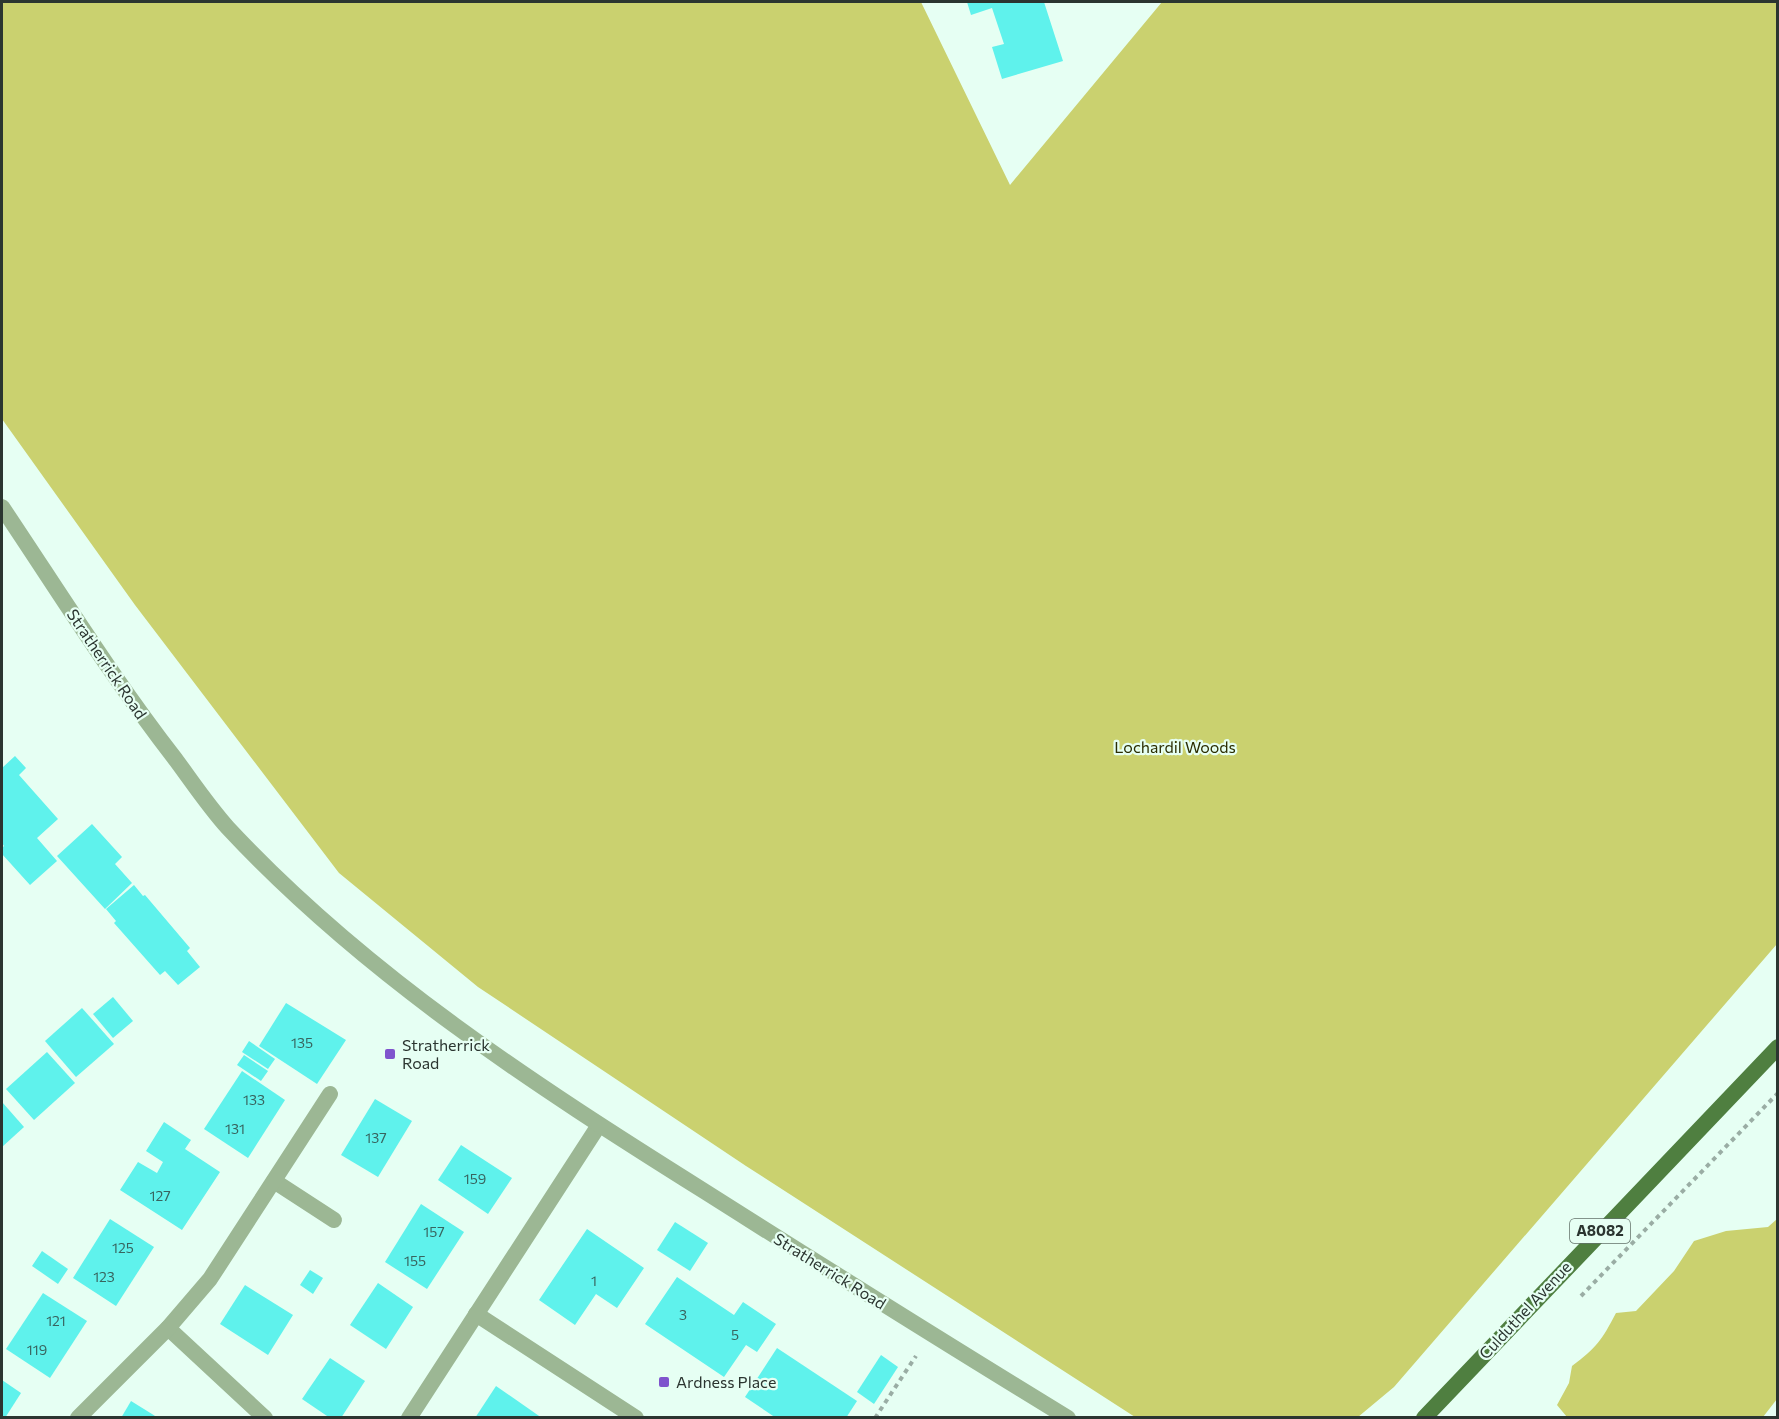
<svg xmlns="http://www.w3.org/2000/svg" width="1779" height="1419" font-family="Commissioner,sans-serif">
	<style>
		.green { fill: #cad16f }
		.building { fill: #5ff2ec }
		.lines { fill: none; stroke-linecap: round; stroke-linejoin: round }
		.path { stroke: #9aada4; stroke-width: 4; stroke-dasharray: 4.5 4.5; stroke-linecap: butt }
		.minor { stroke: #9cb794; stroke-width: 16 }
		.tertiary { stroke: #9cb794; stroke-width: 16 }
		.primary { stroke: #4f7f40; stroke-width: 16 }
		.poi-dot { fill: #7f54cd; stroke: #e6fff3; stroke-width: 2 }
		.labels { text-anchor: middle; stroke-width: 4.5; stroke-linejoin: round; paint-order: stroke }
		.number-label { font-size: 14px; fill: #38645f }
		.shield { fill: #e6fff3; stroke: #63726a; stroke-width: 1.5 }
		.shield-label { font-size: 15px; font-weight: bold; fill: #2b3530 }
		.street-label { font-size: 16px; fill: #2b3530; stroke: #e6fff3 }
		.park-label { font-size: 16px; fill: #2b2d02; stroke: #e6fff3 }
		.poi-label { font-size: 16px; fill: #2b3530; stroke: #e6fff3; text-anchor: start }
	</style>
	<rect width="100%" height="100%" fill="#e6fff3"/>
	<g class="green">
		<polygon points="2,2 921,2 1010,185 1162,2 1777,2 1777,944 1394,1387 1358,1417 1135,1417 746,1166 478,987 339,873 135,605 2,419"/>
		<path d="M1777 1219V1399L1763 1417H1567L1557 1405 1569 1383 1572 1366C1596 1348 1602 1340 1616 1313L1636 1311 1674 1271 1694 1241 1726 1231 1768 1227Z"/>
	</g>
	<g class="building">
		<polygon points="967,2 1044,2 1063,61 1002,79 992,47 1004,44 992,8 971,15"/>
		<polygon points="15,756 26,768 19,775 58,819 37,838 57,861 30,885 2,854 2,848 4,846 2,843 2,768"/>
		<polygon points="92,824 122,857 115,864 132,883 105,909 57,856"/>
		<polygon points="134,885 143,896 145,895 190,948 187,951 200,967 178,985 165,971 160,975 114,923 116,921 106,909"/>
		<polygon points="113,997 133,1021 113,1038 93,1014"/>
		<polygon points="286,1003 346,1040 317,1084 259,1046"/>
		<polygon points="82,1008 114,1044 76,1077 45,1041"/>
		<polygon points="249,1041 275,1059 268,1069 242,1052"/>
		<polygon points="47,1052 75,1083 34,1120 6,1089"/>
		<polygon points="244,1055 268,1071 261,1081 237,1065"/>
		<polygon points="242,1071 285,1100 248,1158 204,1129"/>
		<polygon points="375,1099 412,1121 378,1177 341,1155"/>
		<polygon points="2,1102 24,1127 2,1147"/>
		<polygon points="164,1122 191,1140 185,1149 220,1172 182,1230 120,1190 138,1162 157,1173 163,1162 146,1151"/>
		<polygon points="461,1145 512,1178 488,1214 438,1180"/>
		<polygon points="421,1204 464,1232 427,1289 385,1262"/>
		<polygon points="110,1219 154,1247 116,1306 73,1278"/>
		<polygon points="675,1222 708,1243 690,1271 657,1250"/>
		<polygon points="587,1229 644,1268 617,1308 596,1294 575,1325 539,1300"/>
		<polygon points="42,1251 68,1269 58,1284 32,1266"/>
		<polygon points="310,1270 323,1278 313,1294 300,1285"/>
		<polygon points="677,1277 734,1315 743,1302 776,1324 757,1352 746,1345 724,1377 645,1324"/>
		<polygon points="378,1283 413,1307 386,1349 350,1325"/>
		<polygon points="245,1285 293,1315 268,1355 220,1324"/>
		<polygon points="43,1293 87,1321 50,1378 6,1349"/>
		<polygon points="777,1348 857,1401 846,1418 776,1418 745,1397"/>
		<polygon points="881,1355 898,1367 874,1404 857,1392"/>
		<polygon points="330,1358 365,1381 341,1418 330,1418 302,1399"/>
		<polygon points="2,1380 21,1393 5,1418 2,1418"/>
		<polygon points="496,1386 542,1418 475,1418"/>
		<polygon points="131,1401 152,1414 158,1418 121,1418"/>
	</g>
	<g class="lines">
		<g class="path">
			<polyline points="1581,1296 1778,1093"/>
			<polyline points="875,1418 916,1356"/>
			<polyline points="1113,1418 1115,1418"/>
		</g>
		<g class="minor">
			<polyline points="274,1181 334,1220"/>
			<polyline points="476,1314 636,1418"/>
			<polyline points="168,1328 265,1418"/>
			<polyline points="78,1418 168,1328 210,1279 330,1094"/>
			<polyline points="409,1418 599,1125"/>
		</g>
		<path class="tertiary" d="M2 507C59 592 113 679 176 760 193 783 209 807 228 828 365 975 535 1085 704 1191 824 1267 945 1343 1068 1418"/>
		<polyline class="primary" points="1424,1418 1778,1047"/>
	</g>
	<g class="poi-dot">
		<rect x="384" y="1048" width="12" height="12" rx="3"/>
		<rect x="658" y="1376" width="12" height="12" rx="3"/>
	</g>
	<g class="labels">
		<g class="number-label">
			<text x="302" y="1048">135</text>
			<text x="254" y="1105">133</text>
			<text x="235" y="1134">131</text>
			<text x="376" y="1143">137</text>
			<text x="475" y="1184">159</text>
			<text x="160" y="1201">127</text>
			<text x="434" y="1237">157</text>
			<text x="123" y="1253">125</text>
			<text x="415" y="1266">155</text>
			<text x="104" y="1282">123</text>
			<text x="594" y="1286">1</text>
			<text x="683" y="1320">3</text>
			<text x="56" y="1326">121</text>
			<text x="735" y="1340">5</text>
			<text x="37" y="1355">119</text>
		</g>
		<rect class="shield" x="1570" y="1219" width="60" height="24" rx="4.5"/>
		<g class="shield-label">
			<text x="1600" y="1236">A8082</text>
		</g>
		<g class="street-label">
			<text transform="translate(107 664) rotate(56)" y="6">Stratherrick Road</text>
			<text transform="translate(830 1271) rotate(32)" y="6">Stratherrick Road</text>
			<text transform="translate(1525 1310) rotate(-47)" y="6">Culduthel Avenue</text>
		</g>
		<g class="park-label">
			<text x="1175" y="753">Lochardil Woods</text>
		</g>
		<g class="poi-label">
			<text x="402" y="1051">Stratherrick<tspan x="402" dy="18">Road</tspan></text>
			<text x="676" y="1388">Ardness Place</text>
		</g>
	</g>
	<rect width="1779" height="1419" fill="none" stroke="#2b3530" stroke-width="6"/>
</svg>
